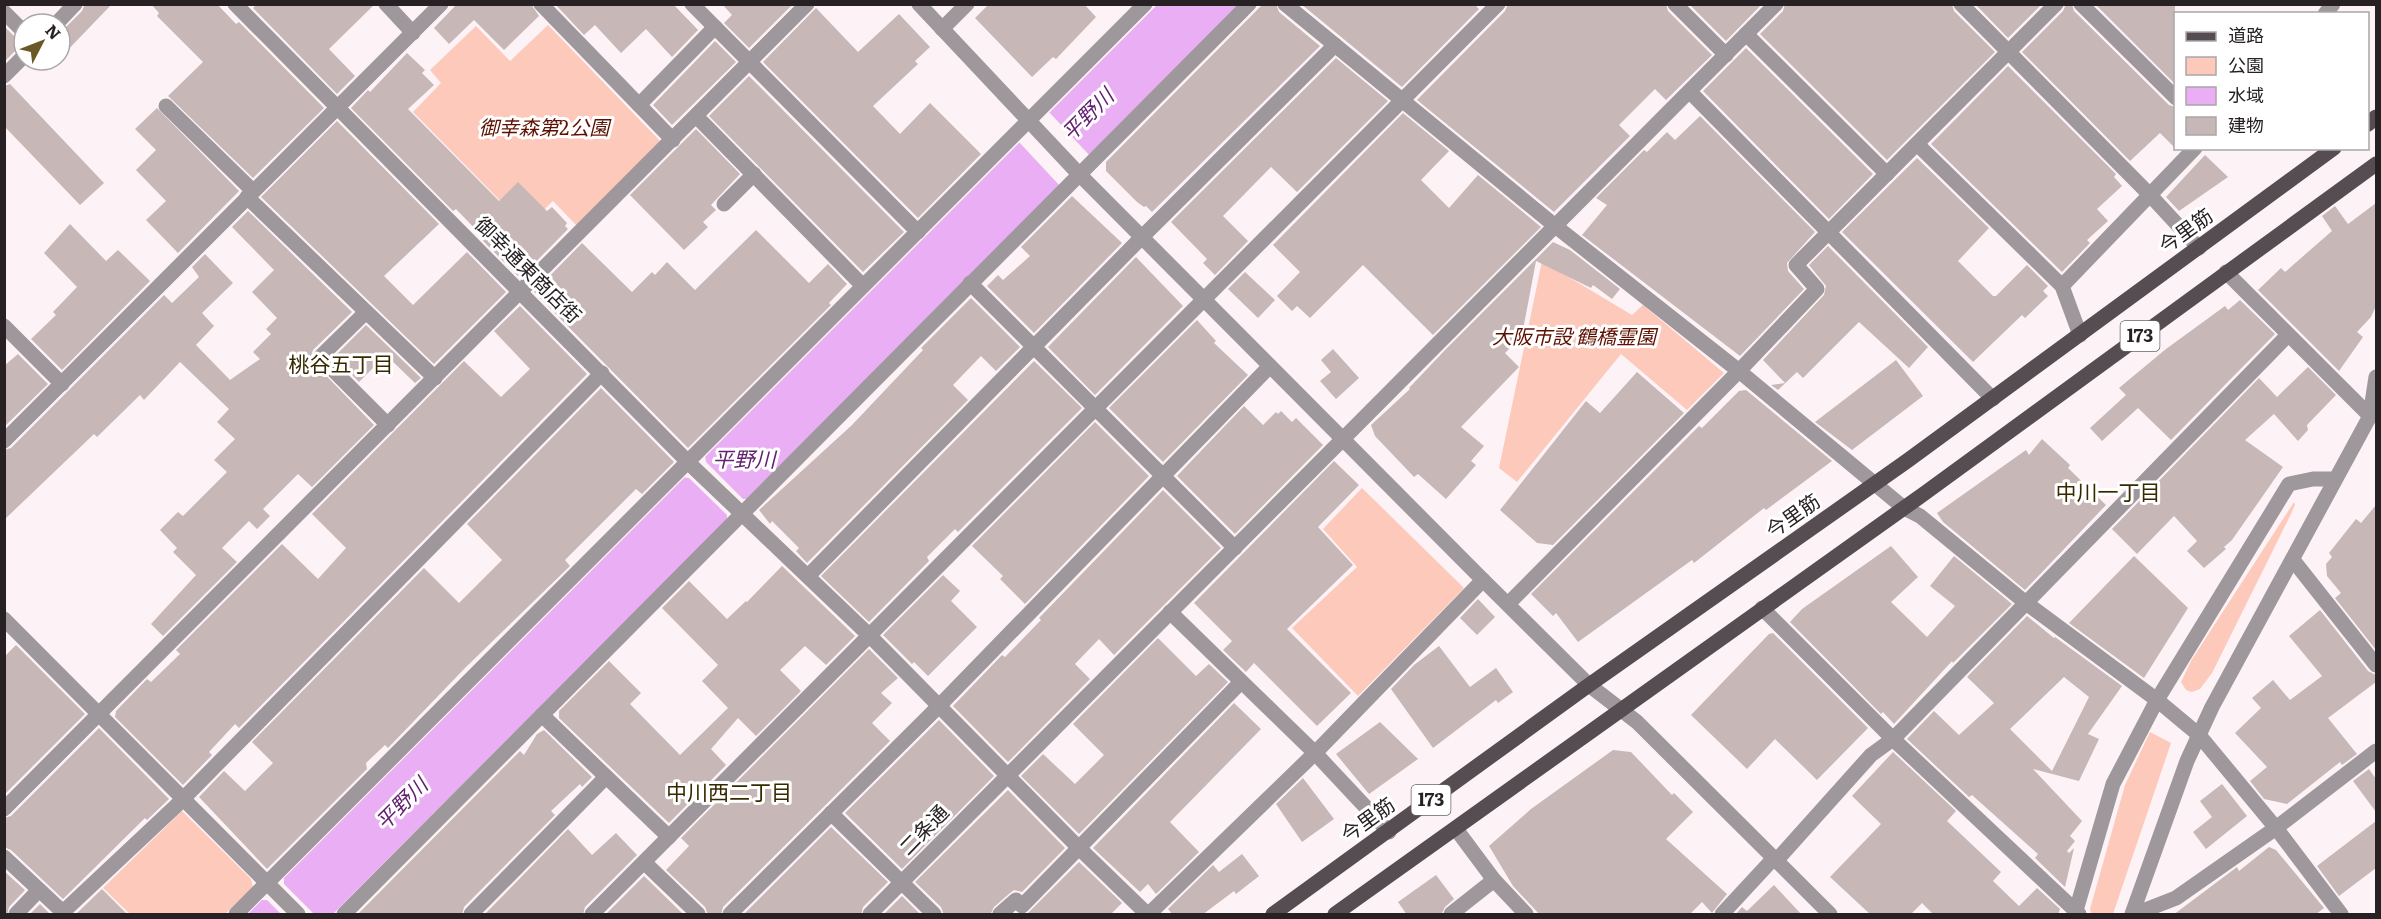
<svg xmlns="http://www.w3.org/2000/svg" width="2381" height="919" font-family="Literata,'Noto Sans JP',serif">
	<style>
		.green { fill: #fdc9bb }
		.water { fill: #e9aef3 }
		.pier { fill: #fdf3f6 }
		.building { fill: #c7b7b7; fill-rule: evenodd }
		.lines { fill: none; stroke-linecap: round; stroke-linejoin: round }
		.minor { stroke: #9e989c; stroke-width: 15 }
		.major { stroke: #564d53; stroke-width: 15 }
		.labels { text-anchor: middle; stroke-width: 6; stroke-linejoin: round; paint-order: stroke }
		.shield { fill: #fff; stroke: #686465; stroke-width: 1.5 }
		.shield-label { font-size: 18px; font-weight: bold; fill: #272123 }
		.park-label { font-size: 20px; font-style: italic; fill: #5e1000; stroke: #fff }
		.street-label { font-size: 20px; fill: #272123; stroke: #fff }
		.water-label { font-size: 21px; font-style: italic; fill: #642071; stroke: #fff }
		.neighbourhood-label { font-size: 21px; fill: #362900; stroke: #fff }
	</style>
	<rect width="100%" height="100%" fill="#fdf3f6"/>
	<g class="green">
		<polygon points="548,25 662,143 577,226 553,201 526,227 413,112 441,83 430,70 476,26 510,61"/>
		<polygon points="1542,261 1632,315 1643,305 1724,373 1687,410 1621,354 1517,482 1499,468"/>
		<polygon points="1362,488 1464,588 1358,696 1292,628 1357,567 1323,529"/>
		<polygon points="2294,502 2295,505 2290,516 2212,673 2200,689 2192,692 2186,690 2181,682 2191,661"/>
		<polygon points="2150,732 2171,743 2113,914 2091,913 2090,909 2125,785"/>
		<polygon points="182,811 251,879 253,888 225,914 130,914 103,888"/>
	</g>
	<polygon class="water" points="1157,5 1240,5 333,914 248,914"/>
	<g class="pier">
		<polygon points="1048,111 1092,158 1061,187 1018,141"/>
		<polygon points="705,455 706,462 743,499 749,499 727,522 727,515 689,478 682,477"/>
		<polygon points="284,877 284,884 314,914 281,914 267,900 261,900"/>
	</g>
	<g class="building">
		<polygon points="85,4 112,4 60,58 60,33 82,11"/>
		<polygon points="151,4 217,4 236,24 239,22 324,108 253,178 168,96 203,62 157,16 159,13"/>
		<polygon points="257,4 375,4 329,49 355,76 337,94 253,8"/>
		<polygon points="457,4 531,4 539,16 504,50 474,20 449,44 434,28"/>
		<polygon points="555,4 673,4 698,30 672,57 646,29 621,53 595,25 584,35"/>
		<polygon points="722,4 793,4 749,48 724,23 732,15"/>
		<polygon points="989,4 1084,4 1096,17 1056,59 1053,57 1032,77 975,18"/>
		<polygon points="1263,4 1276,4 1279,12 1320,46 1152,212 1146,206 1144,207 1137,202 1106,171 1106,162"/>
		<polygon points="1301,4 1474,4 1479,9 1402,87"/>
		<polygon points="1508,4 1666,4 1668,11 1712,55 1666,100 1655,89 1619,125 1630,136 1554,212 1417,100 1505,11"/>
		<polygon points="1689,4 1762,4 1726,41"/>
		<polygon points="1785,4 1952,4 1954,11 1995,52 1887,160 1760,34 1783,11"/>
		<polygon points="1975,4 2042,4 2008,38"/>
		<polygon points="2066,4 2072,4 2074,11 2169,105 2175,107 2176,149 2160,133 2130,161 2022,52 2063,11"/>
		<polygon points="2095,4 2175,4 2175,84"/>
		<polygon points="816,8 858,52 899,14 930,47 915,61 918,64 873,106 900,134 930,103 981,154 918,218 763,62"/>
		<polygon points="4,26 17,39 24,41 24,46 17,49 4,62"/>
		<polygon points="715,41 736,62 672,125 653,105"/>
		<polygon points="1746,48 1873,174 1829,219 1703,91"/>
		<polygon points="407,53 425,70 422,73 434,85 408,109 499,201 518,182 547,211 552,207 567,223 565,226 568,229 520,278 481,239 483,237 456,209 453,211 351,108 368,90 370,92"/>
		<polygon points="1336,58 1388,101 1297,192 1271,167 1223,216 1248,241 1215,275 1203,263 1207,259 1171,222"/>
		<polygon points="2008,66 2116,174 2114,177 2122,186 2097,209 2108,221 2087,240 2090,243 2062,272 1931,144"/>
		<polygon points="749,76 904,232 863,272 709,116"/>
		<polygon points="10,84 104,183 80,205 4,126 4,86"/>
		<polygon points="157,108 239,191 178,253 146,220 166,201 136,170 156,150 135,129"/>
		<polygon points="1403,113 1449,151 1421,180 1449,208 1478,175 1541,227 1433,335 1363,265 1310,318 1297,306 1292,311 1277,296 1300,272 1273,245"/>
		<polygon points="1700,116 1815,232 1787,263 1788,271 1804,289 1740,356 1582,235 1607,205 1596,198 1644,150 1647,152 1667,132 1675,140"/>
		<polygon points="337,121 439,224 384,276 413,305 467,252 506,292 434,364 261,197"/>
		<polygon points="696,129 740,174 711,205 716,210 703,222 708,227 684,250 630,195"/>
		<polygon points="2205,155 2228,177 2179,211 2166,197"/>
		<polygon points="1917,158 1989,228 1958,261 1993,296 1996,296 2027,265 2048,286 2043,291 2048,296 2025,318 2022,315 1973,362 1842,232"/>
		<polygon points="1072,196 1122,243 1034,333 987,286 998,275 1003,280 1030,256 1021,247"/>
		<polygon points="2376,203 2376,306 2371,317 2357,332 2363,337 2339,371 2258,290 2281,268 2285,272 2332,231 2322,216 2335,206 2348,224"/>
		<polygon points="248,211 352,312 313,350 310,359 374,425 312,487 298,474 263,509 270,516 257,529 249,521 222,548 237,562 163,636 151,624 196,575 173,552 177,548 160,530 178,512 183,516 227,472 214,460 235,439 217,422 229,409 180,362 144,400 140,395 97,437 94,434 4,520 4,450 11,448 164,295 172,303 199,277 192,267 205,254 233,283 202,313 214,326 196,345 230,380 260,359 253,352 271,334 266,329 277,318 252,292 274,270 232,227"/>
		<polygon points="70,224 106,261 118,250 150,281 62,370 31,339 56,315 53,312 77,287 44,253"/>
		<polygon points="756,230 809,283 828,264 847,284 829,303 831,305 688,448 534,292 582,243 632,292 652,272 655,275 667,262 695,290"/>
		<polygon points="1553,242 1570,250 1620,289 1612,299 1593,285 1591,288 1536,261 1523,330 1518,336 1520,338 1505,353 1519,367 1461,427 1484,446 1471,461 1476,465 1446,499 1418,474 1414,477 1375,436 1371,425 1410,389 1409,388 1446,349"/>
		<polygon points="1828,246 1928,347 1909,368 1859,322 1803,378 1797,372 1778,390 1771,385 1785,383 1763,360 1824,295 1826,286 1809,265"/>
		<polygon points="1136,257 1183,306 1095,395 1048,347"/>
		<polygon points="1245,272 1275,300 1258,318 1228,289"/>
		<polygon points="971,298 1020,347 996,371 981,356 953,385 968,400 807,563 796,551 799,548 772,521 770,524 759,510 852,425 923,350 921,348"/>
		<polygon points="2240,300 2275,334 2269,340 2171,440 2138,408 2102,441 2090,428 2126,395 2119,388 2166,349 2225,306 2228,310"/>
		<polygon points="520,306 587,374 239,728 235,724 209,752 212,755 183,785 115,717 116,711 147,679 151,682 180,654 176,650 282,544 318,579 346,548 312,514 464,361 501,397 530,369 494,331"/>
		<polygon points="1197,320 1216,341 1214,343 1248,375 1163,462 1109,408"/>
		<polygon points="366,325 421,378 415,383 386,355 359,382 334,357"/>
		<polygon points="1333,349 1359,378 1336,399 1320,381 1331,372 1321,360"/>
		<polygon points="18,354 48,384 4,427 4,366"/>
		<polygon points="1896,360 1923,396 1852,450 1815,422"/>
		<polygon points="1034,361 1082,408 958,532 955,529 927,557 929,561 869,622 821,576"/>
		<polygon points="2308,367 2336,395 2307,425 2308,430 2298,441 2274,414 2245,440 2283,467 2232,540 2224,547 2226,549 2204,568 2187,551 2197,541 2174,516 2137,554 2112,529 2259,378 2277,397"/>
		<polygon points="1637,372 1684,413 1553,545 1537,543 1500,510 1586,401 1600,413"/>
		<polygon points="601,388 674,462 642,494 636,489 565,560 570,566 465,668 388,748 385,745 366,763 367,769 267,869 199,797 224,771 245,791 273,763 252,742 424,568 459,603 502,560 467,524"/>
		<polygon points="1746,390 1832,461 1766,510 1764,508 1694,563 1692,560 1578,642 1556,613 1553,616 1531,594 1699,426 1702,428 1739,391"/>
		<polygon points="1244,406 1263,425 1276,412 1278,414 1281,411 1292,422 1296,418 1323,445 1235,534 1177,476"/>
		<polygon points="1095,422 1149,476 1025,604 1000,579 1003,576 972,546"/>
		<polygon points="2042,439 2070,465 2068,468 2106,505 2025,590 1943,522 1937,513 2026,450 2029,455"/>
		<polygon points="1334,461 1359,485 1318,527 1353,565 1287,629 1351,693 1317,726 1254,663 1246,672 1223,650 1232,641 1194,603"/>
		<polygon points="1163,490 1221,548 1114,655 1099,639 1075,664 1090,679 1008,762 953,706 1002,655 1005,657 1041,620 1039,618"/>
		<polygon points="2376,505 2376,650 2335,598 2341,593 2327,576 2326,564 2332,557 2329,553 2356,519 2361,523"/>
		<polygon points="1891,546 1918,577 1891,602 1927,637 1955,606 1930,586 1954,556 2012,604 1953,663 1952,661 1894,724 1883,712 1881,714 1790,622 1802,609"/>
		<polygon points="2134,556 2188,608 2144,678 2069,623"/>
		<polygon points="782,566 855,636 826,665 805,646 780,670 801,691 756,736 738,718 711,749 726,765 669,823 559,718 559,711 609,661 641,693 630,704 680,755 728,708 702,681 718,665 662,608 689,581 727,619 746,601 747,602"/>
		<polygon points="943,575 960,591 951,601 977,627 928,676 914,662 912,664 883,635"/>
		<polygon points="1478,599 1495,617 1477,635 1460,618"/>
		<polygon points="2320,610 2368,671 2376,675 2376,682 2328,718 2357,754 2342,765 2340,762 2287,804 2264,799 2250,781 2267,767 2235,733 2261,708 2252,698 2273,680 2290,700 2322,676 2289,636"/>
		<path d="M2027 616 2054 638 2055 637 2122 686 2088 734 2099 739 2079 781 2033 769 2082 821 2070 836 2075 841 2067 851 2069 853 2074 848 2065 887 2035 858 2038 854 1972 795 1969 797 1907 739 1934 711 1959 735 1994 703 1967 677ZM2064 677 2089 697 2052 771 2010 729Z"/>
		<polygon points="1773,633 1868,728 1817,780 1775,739 1747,769 1691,715 1769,634"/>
		<polygon points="1158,638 1196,676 1209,664 1228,682 1079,834 1021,776 1043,754 1075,784 1104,755 1073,724"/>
		<polygon points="16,645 85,714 4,795 4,657"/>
		<polygon points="1439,646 1470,687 1496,668 1513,692 1498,703 1496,700 1433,748 1391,689 1414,665"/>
		<polygon points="869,649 898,678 881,693 892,703 872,723 890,741 723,907 721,915 708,915 705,907 666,870 689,846 681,838"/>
		<polygon points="1234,703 1261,729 1170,822 1199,852 1156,894 1148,884 1140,892 1093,848"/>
		<polygon points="939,720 994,776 902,869 845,813"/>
		<polygon points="1380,722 1418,759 1369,794 1336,754"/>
		<polygon points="99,728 169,799 147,820 145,818 63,899 11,850 4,847 4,818 11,816"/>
		<polygon points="544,730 592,777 582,787 580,784 551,811 555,815 464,907 462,915 357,915 520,751 524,755 537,734"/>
		<polygon points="1613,750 1631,752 1672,795 1674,793 1693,812 1666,839 1727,894 1712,913 1702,902 1689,915 1540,915 1513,886 1489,846 1531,809"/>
		<polygon points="1893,752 1956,811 1947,821 2001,872 1993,881 2019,906 2037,888 2060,909 2058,915 1934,915 1922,903 1910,915 1871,915 1830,877 1881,824 1852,796"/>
		<polygon points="2369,769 2376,779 2376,812 2353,781"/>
		<polygon points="1303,778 1334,819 1302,842 1276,804"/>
		<polygon points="2222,784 2247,816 2206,849 2193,832 2212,817 2200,801"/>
		<polygon points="1008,790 1065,848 1022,892 1014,890 1010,893 994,907 990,915 944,915 941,907 915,882"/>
		<polygon points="2376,821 2376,868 2339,896 2317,866"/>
		<polygon points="831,827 888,882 863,907 861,915 743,915"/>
		<polygon points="568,829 592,855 616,833 637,855 585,907 583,915 484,915"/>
		<polygon points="2269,847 2276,850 2324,908 2315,915 2173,915 2237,867 2239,871"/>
		<polygon points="1242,854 1259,876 1236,894 1234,891 1202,915 1173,915 1168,909 1213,865 1219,872"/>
		<polygon points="1079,862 1122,903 1110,915 1026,915"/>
		<polygon points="4,871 25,890 9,907 7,915 4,915"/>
		<polygon points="1436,875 1454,899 1445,907 1441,915 1407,915 1398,902"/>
		<polygon points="644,876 684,915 605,915"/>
		<polygon points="1774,885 1802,915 1735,915 1742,907 1747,911"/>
		<polygon points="102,889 128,915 75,915"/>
		<polygon points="902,896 921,915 883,915"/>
		<polygon points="40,904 51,915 29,915"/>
	</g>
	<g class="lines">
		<g class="minor">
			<polyline points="235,4 693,467 870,636 1079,848 1147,914"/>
			<polyline points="386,4 413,33"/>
			<polyline points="541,4 673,140"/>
			<polyline points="692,4 918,232"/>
			<polyline points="919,4 1077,172 1483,580 1589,685 1637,722 1830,914"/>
			<polyline points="1285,4 1554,225 1739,371 1904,508 1920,516 2026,603 2157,700 2199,735 2276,828 2341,914"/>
			<polyline points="1675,4 1726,55"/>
			<polyline points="1961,4 2150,195 2199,248"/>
			<polyline points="2081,4 2176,98"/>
			<polyline points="4,12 24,32"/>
			<polyline points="2325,14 2333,4"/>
			<polyline points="56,24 75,4"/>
			<polyline points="942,29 967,4"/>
			<polyline points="1746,34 1887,174"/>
			<polyline points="4,76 24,56"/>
			<polyline points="1690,92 1993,399"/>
			<polyline points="639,105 715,27"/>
			<polyline points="166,106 253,191"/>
			<polyline points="696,116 863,286"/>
			<polyline points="1917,144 2062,286 2080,335"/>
			<polyline points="247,197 435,378"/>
			<polyline points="724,204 754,174"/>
			<polyline points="2226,272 2370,416 2376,415"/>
			<polyline points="970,283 1235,548"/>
			<polyline points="2062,286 2195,148"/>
			<polyline points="366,312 320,357 388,425"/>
			<polyline points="4,326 62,384"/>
			<polyline points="4,441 441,4"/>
			<polyline points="2293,560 2376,665"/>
			<polyline points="808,576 1142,237 1335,45"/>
			<polyline points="1508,604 1739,371 1817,289 1796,265 2056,4"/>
			<polyline points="1762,608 1893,739 2079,914"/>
			<polyline points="1170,612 1315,753 1389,832"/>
			<polyline points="4,619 298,914"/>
			<polyline points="542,715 669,837"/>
			<polyline points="4,809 807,4"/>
			<polyline points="831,813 934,914"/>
			<polyline points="1456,829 1494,880 1526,914"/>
			<polyline points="4,857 65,914"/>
			<polyline points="1776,861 1871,755 1893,739 2288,335"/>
			<polyline points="645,863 698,914"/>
			<polyline points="63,912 176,806 602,373"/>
			<polyline points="16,914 39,890"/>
			<polyline points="236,914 1145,4"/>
			<polyline points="344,914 1249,4"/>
			<polyline points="471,914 606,777"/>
			<polyline points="592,914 1498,4"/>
			<polyline points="730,914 939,706 1270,366"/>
			<polyline points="870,914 1776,4"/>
			<polyline points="1000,914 1016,900 1022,906 1241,682"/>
			<polyline points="1149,914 1315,753 1483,580"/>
			<polyline points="1451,914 1494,880"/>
			<polyline points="1722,914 1773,859"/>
			<polyline points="2075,914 2113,784 2157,700 2289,484 2313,479 2335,479"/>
			<polyline points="2132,914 2187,761 2212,707 2370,416 2376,377"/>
			<polyline points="2135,914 2176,898 2276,828 2376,751"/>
		</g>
		<g class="major">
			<polyline points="2368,124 2376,117"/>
			<polyline points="1273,914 1589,685 1907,461 2334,148"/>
			<polyline points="1335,914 1925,493 2376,164"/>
		</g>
	</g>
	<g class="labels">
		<g class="shield">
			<rect x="2120.5" y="321" width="39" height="30" rx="4.5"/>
			<rect x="1411.5" y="785" width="39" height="30" rx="4.5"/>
		</g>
		<g class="shield-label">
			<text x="2140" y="342">173</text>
			<text x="1431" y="806">173</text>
		</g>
		<g class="park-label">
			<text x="544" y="135">御幸森第2公園</text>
			<text x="1574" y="344">大阪市設 鶴橋霊園</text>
		</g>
		<g class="street-label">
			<text transform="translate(2186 231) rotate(-36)" y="7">今里筋</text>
			<text transform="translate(528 270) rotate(45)" y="7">御幸通東商店街</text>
			<text transform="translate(1793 516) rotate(-35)" y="7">今里筋</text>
			<text transform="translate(1368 820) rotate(-36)" y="7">今里筋</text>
			<text transform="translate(924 830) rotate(-46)" y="7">二条通</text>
		</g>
		<g class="water-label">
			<text transform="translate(1088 115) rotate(-45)" y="7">平野川</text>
			<text x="744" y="467">平野川</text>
			<text transform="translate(402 804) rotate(-45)" y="7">平野川</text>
		</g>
		<g class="neighbourhood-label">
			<text x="341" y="372">桃谷五丁目</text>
			<text x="2108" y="500">中川一丁目</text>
			<text x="729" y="800">中川西二丁目</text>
		</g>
	</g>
	<rect width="2381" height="919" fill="none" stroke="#272123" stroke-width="12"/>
	<rect x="2174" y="12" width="195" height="138" fill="#ffffff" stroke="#a9a6a7" stroke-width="1.5"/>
	<rect x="2186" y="32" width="30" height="9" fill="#564d53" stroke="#a9a6a7" stroke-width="1.5"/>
	<text x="2228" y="42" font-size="18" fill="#272123">道路</text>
	<rect x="2186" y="57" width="30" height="18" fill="#fdc9bb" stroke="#a9a6a7" stroke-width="1.5"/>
	<text x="2228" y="72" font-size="18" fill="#272123">公園</text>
	<rect x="2186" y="87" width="30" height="18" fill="#e9aef3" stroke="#a9a6a7" stroke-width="1.5"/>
	<text x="2228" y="102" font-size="18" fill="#272123">水域</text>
	<rect x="2186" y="117" width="30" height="18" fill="#c7b7b7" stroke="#a9a6a7" stroke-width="1.5"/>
	<text x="2228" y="132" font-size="18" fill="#272123">建物</text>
	<g transform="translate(42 42) rotate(48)"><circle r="28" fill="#ffffff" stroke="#a9a6a7" stroke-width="1.5"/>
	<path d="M0-4.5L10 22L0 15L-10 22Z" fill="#695926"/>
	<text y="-9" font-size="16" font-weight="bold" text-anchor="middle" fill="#272123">N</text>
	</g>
</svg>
